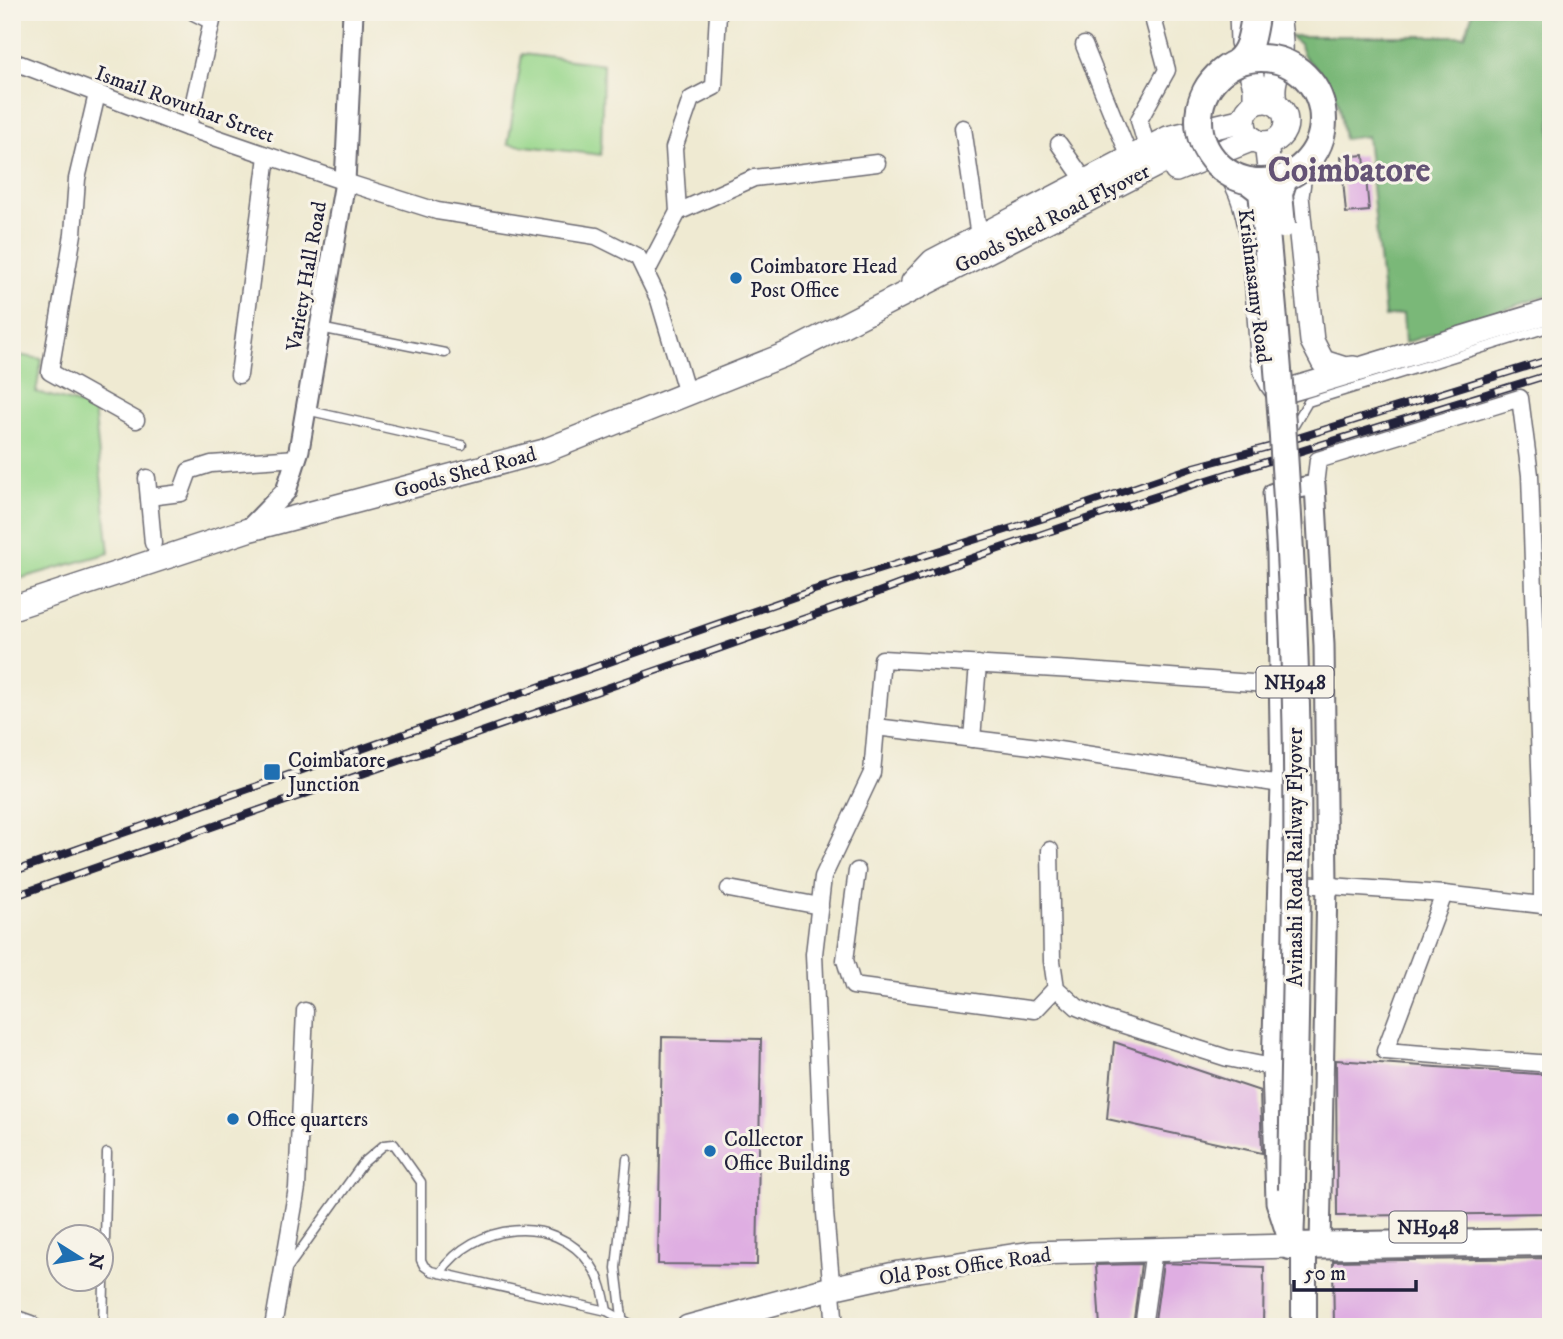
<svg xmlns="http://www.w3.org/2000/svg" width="1563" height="1339" font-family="'IM FELL DW Pica',serif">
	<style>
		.green { fill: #99d78c; stroke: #5e7c64; stroke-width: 2 }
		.forest { fill: #7ab878; stroke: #4e6d5a; stroke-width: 2 }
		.building { fill: #dfaee2 }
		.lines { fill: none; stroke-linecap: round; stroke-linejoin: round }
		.service-casing { stroke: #6a6870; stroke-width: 11 }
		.minor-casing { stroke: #6a6870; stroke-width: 19 }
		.tertiary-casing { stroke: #6a6870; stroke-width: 23 }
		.secondary-casing { stroke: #6a6870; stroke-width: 26 }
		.primary-casing { stroke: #6a6870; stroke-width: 28 }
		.trunk-casing { stroke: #6a6870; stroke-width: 30 }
		.service { stroke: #fff; stroke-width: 8 }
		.minor { stroke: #fff; stroke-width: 16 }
		.tertiary { stroke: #fff; stroke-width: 19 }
		.secondary { stroke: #fff; stroke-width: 23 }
		.primary { stroke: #fff; stroke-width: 24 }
		.trunk { stroke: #fff; stroke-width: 26 }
		.rail-casing { stroke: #22223b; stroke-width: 8 }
		.rail { stroke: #f7f3e8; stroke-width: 5; stroke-dasharray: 16; stroke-linecap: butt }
		.trunk-bridge-casing { stroke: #6a6870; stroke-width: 30; stroke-linecap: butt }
		.trunk-bridge { stroke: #fff; stroke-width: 26 }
		.poi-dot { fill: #1f6fb2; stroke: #f7f3e8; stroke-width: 2.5 }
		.labels { text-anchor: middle; stroke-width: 6; stroke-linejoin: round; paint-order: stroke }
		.shield { fill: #f7f3e8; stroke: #62616f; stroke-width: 2 }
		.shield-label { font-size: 19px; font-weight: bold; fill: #22223b }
		.street-label { font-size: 21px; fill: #22223b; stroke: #f7f3e8 }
		.poi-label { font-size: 21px; fill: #22223b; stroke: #f7f3e8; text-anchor: start }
		.town-label { font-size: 35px; font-weight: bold; fill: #645375; stroke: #f7f3e8 }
	</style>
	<rect width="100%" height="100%" fill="#f7f3e8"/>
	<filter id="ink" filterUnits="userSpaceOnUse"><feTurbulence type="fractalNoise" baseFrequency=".0143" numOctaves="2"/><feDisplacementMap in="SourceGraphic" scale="14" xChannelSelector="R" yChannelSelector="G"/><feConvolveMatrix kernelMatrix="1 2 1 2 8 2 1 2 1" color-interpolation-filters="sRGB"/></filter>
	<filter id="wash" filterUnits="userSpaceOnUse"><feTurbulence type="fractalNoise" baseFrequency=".00686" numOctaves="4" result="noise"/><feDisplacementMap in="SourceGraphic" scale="28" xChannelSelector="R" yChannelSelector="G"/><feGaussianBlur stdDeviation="1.57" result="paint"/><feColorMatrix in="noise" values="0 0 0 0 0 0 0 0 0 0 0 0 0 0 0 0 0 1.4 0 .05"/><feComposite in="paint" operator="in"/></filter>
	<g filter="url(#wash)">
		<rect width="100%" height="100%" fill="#efead2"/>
		<g class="green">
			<polygon points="522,54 603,64 601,155 508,144"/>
			<polygon points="12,354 42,359 36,392 94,408 109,553 12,581"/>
		</g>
		<path class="forest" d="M1473 12H1551V294L1405 343 1403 314 1385 317 1367 136 1344 139C1341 121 1340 100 1330 84 1322 68 1302 63 1300 44L1289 36H1465Z"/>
		<g id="blocks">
			<g class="building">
				<polygon points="1364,155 1369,211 1346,213 1341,157"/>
				<polygon points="662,1037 761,1039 757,1265 658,1264"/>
				<polygon points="1114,1042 1260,1091 1262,1153 1107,1119"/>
				<polygon points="1336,1060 1551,1075 1551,1213 1337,1216"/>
				<polygon points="1551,1258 1551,1320 1484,1324 1484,1327 1334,1327 1333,1261"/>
				<polygon points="1163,1263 1264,1267 1263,1327 1154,1327"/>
				<polygon points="1141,1264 1133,1327 1100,1327 1096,1265"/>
			</g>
		</g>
	</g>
	<g filter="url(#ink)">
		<use href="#blocks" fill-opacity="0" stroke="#6a6870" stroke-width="2"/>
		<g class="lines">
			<g class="service-casing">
				<g id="service">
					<polyline points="320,328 445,353"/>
					<polyline points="306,410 462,445"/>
					<polyline points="1291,431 1308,402 1551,327"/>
					<polyline points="287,1269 363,1163 384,1145 394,1144 421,1182 421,1260 424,1266 431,1271 607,1311 636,1327"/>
					<path d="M440 1273C473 1223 555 1212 591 1265 601 1279 604 1295 607 1311"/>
					<polyline points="622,1317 616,1268 627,1159"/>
					<polyline points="103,1327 107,1153"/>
				</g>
			</g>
			<g class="minor-casing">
				<g id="minor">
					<polyline points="1084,45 1130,158"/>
					<polyline points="12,61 188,128 345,182 437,211 596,236 638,257 659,300 687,394"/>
					<polyline points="97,94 77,179 73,234 50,372 136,420"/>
					<polyline points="188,128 212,21 194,12"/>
					<polyline points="963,128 979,237"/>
					<polyline points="1059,144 1085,181"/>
					<polyline points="1147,148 1139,120 1167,70 1153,18"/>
					<polyline points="678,212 754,178 877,163"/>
					<polyline points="646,273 678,212 674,148 691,99 714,87 718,13"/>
					<polyline points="239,375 267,156"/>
					<polyline points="147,478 153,543"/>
					<polyline points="1315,485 1318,460 1520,398 1530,475 1542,823 1542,905"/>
					<polyline points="149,497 181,493 189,471 211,464 297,458"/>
					<polyline points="876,727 1039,747 1281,784"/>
					<polyline points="972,739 978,664"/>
					<polyline points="1050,850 1052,961 1056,988 1077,1007 1105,1019 1227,1058 1272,1067"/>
					<polyline points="857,871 845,960 853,986 1035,1010 1056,988"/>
					<polyline points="1288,883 1444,894 1551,906"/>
					<polyline points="729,889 820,906"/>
					<polyline points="1444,894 1385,1051 1551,1064"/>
					<polyline points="273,1327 297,1188 305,1011"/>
					<polyline points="835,1327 825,1213 814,954 823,877 872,773 882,659 1074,670 1280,685"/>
					<polyline points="1143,1327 1154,1250"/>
				</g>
			</g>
			<g class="tertiary-casing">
				<g id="tertiary">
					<polyline points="248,530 286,491 299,450 345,182 353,12"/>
					<polyline points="1286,1233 1276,1202 1272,1067 1281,784 1277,553 1273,493 1315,485 1324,645 1327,884 1320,1246"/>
				</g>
			</g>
			<g class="secondary-casing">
				<g id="secondary">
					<polyline points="1241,12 1242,42 1255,87 1255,103"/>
					<circle cx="1265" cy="122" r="21"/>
					<path d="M1275 103C1271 80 1279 74 1281 53 1282 39 1279 25 1278 12"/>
					<polyline points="1266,143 1270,177"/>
					<polyline points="1301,167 1297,196 1312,341 1323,362 1345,369 1354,368"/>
					<polyline points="1176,170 1253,139"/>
					<path d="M1231 175C1256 210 1256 284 1260 328 1262 352 1261 371 1276 390L1286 391 1317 382 1551 311"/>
					<polyline points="913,282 933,261 1168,138 1244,120"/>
					<polyline points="12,608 248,530 544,451 789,353 1203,141"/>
					<polyline points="12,1321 29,1327"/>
					<polyline points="688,1327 831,1288 899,1273 1032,1253 1290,1246"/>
				</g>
			</g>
			<g class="primary-casing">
				<polyline id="primary" points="1304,1246 1304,1327"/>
			</g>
			<g class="trunk-casing">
				<g id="trunk">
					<polyline points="1259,12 1261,44 1269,58"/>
					<polyline points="1292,1190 1290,1246 1551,1242"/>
				</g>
			</g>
			<use href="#service" class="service"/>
			<use href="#minor" class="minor"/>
			<use href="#tertiary" class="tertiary"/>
			<use href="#secondary" class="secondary"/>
			<use href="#primary" class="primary"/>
			<use href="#trunk" class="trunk"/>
			<g class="rail-casing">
				<g id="rail">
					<polyline points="12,872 814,590 1060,513 1194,467 1272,446 1551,359"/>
					<path d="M12 897 860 599C1087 513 1320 446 1551 374"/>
				</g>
			</g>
			<use href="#rail" class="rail"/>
			<g class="trunk-bridge-casing">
				<g id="trunk-bridge">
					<circle cx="1261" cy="120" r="62"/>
					<path d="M1237 62C1252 50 1252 30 1256 12"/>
					<path d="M1249 181 1262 191C1278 351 1290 512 1295 672 1301 844 1294 1018 1292 1190"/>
					<polyline points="1282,225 1279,194 1284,178"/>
				</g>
			</g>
			<use href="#trunk-bridge" class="trunk-bridge"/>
		</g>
	</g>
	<g class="poi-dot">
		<circle cx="736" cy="278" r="7"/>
		<rect x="263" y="763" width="18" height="18" rx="3.5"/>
		<circle cx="233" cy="1119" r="7"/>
		<circle cx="710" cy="1151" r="7"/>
	</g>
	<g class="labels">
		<g class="shield">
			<rect x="1256.5" y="666.5" width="77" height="31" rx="5"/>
			<rect x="1389.5" y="1211.5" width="77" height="31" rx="5"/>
		</g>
		<g class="shield-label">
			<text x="1295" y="689">NH948</text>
			<text x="1428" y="1234">NH948</text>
		</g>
		<g class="street-label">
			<text transform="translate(185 104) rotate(20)" y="7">Ismail Rovuthar Street</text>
			<text transform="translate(1052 218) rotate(-27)" y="7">Goods Shed Road Flyover</text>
			<text transform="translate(306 276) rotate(-80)" y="7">Variety Hall Road</text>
			<text transform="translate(1255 286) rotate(83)" y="7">Krishnasamy Road</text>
			<text transform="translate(465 472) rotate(-15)" y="7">Goods Shed Road</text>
			<text transform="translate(1295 857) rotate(-90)" y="7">Avinashi Road Railway Flyover</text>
			<text transform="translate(965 1266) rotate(-8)" y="7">Old Post Office Road</text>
		</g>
		<g class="poi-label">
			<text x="750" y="273">Coimbatore Head<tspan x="750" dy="24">Post Office</tspan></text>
			<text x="288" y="767">Coimbatore<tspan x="288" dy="24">Junction</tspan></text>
			<text x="247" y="1126">Office quarters</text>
			<text x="724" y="1146">Collector<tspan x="724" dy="24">Office Building</tspan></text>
		</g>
		<g class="town-label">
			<text x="1349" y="181">Coimbatore</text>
		</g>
	</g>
	<rect width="1563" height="1339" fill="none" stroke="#f7f3e8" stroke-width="42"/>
	<g transform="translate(80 1258) rotate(101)"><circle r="33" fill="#f7f3e8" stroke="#a29fa3" stroke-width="2"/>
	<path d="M0-5L12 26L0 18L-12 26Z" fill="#1f6fb2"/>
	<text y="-10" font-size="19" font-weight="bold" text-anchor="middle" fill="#22223b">N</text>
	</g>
	<path d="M1294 1280v10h122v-10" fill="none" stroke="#22223b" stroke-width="3.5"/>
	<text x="1304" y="1280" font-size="21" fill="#22223b" stroke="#f7f3e8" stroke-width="5" paint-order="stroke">50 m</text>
</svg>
